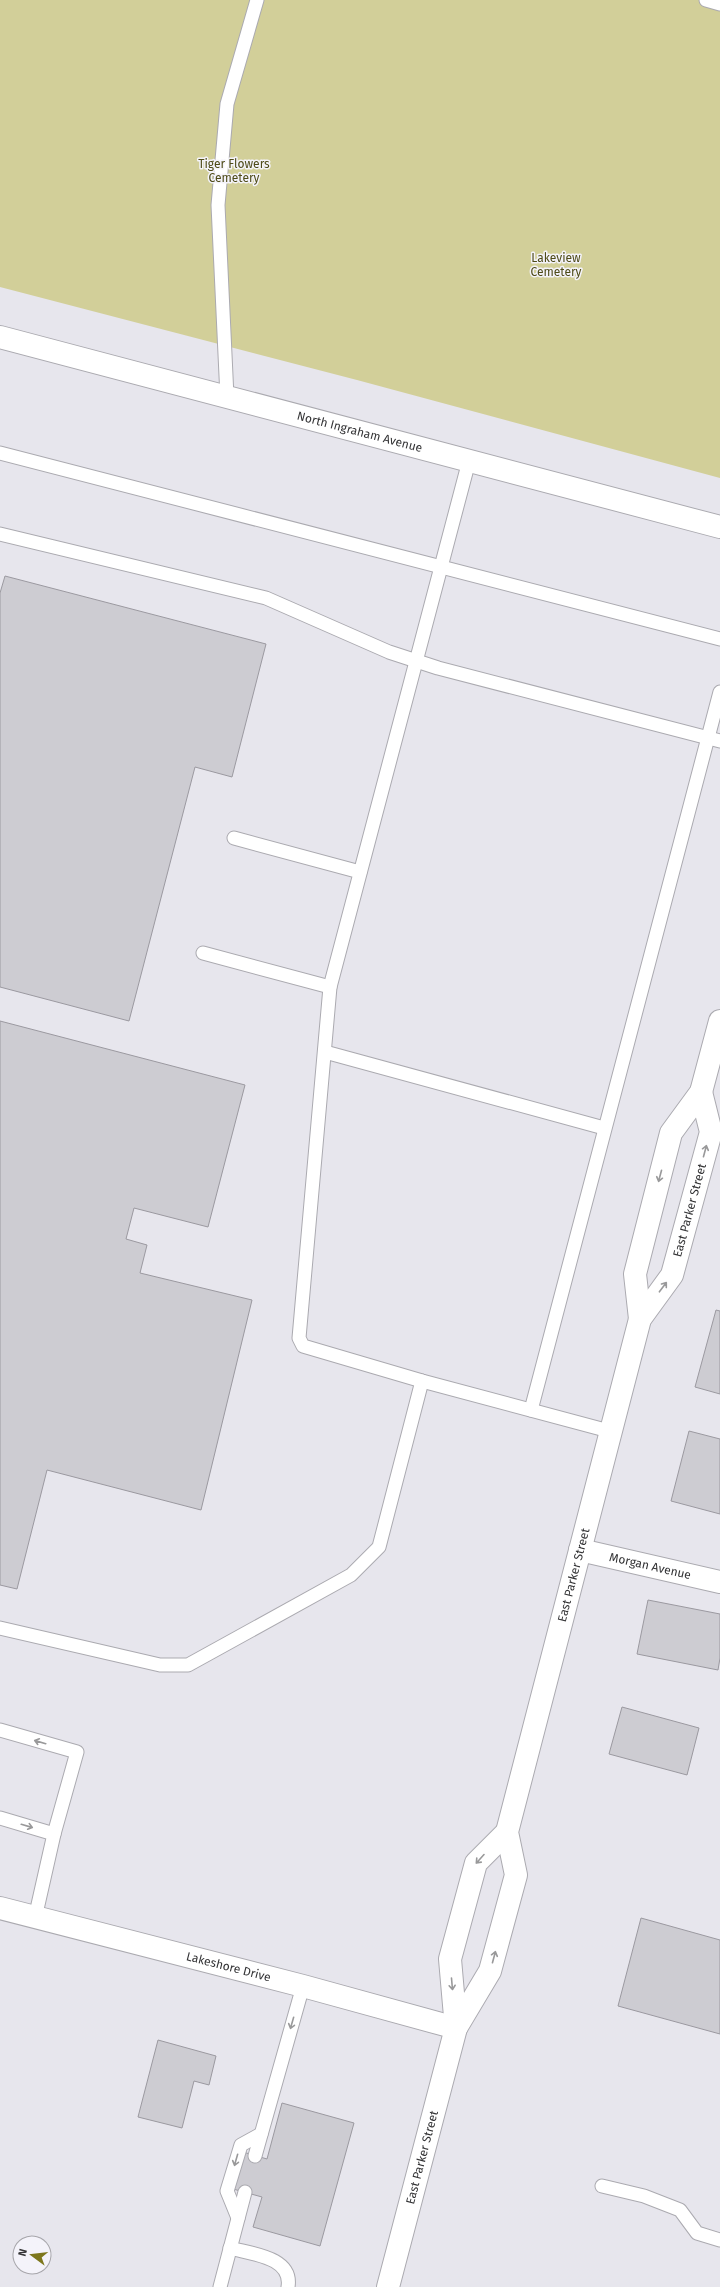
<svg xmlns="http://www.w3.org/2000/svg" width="720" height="2287" font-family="'Fira Sans',sans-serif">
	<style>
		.green { fill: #d2cf99 }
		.building { fill: #cdccd2; stroke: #9b99a0 }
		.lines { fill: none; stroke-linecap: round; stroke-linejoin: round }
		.lane-casing { stroke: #abaab0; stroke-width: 15 }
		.street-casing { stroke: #abaab0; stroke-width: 24 }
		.secondary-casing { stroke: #abaab0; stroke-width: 24 }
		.lane { stroke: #fff; stroke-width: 13 }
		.street { stroke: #fff; stroke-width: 22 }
		.secondary { stroke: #fff; stroke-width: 22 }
		.oneway { stroke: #99999a }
		.labels { text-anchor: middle; stroke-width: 3; stroke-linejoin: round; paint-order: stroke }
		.park-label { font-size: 12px; fill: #4e4b18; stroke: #f4f3fa }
		.street-label { font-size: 12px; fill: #333335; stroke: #f4f3fa }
	</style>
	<rect width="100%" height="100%" fill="#e7e6ed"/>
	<polygon class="green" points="0,0 720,0 720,478 357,380 0,287"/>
	<g class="building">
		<polygon points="5,576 266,644 232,777 195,767 129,1021 0,987 0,593"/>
		<polygon points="0,1021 245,1085 208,1227 134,1208 126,1239 147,1245 140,1273 252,1300 201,1510 47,1470 17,1589 0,1585"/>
		<polygon points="716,1310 720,1311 720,1394 695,1387"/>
		<polygon points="689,1431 720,1439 720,1514 671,1501"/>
		<polygon points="648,1600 720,1614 720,1658 718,1670 637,1654"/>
		<polygon points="622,1707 699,1728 687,1775 609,1754"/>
		<polygon points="641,1918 720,1940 720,2034 618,2006"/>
		<polygon points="158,2040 216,2056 209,2085 194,2081 182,2128 138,2117"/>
		<polygon points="282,2103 354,2123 320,2246 253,2227 262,2197 233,2189 243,2152 267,2159"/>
	</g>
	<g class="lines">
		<g class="lane-casing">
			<g id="lane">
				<polyline points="706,0 720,4"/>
				<polyline points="227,397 218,205 227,104 257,0"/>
				<polyline points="0,453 720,639"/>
				<polyline points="469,461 330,987 299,1338 303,1346 422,1381 609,1431"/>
				<polyline points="0,534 266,598 389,652 438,668 720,741"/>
				<polyline points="234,838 360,872"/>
				<polyline points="203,953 330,987"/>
				<polyline points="325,1052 604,1128"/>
				<polyline points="531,1410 720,692"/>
				<polyline points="0,1628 160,1665 188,1665 351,1575 379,1547 422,1381"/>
				<polyline points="0,1730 77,1752 54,1834 35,1918"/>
				<polyline points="0,1818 54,1834"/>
				<polyline points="255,2156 303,1986"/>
				<polyline points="602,2186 644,2196 680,2210 697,2233 720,2240"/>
				<polyline points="238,2218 227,2191 241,2145 261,2134"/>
				<path d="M230 2248C252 2254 293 2257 288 2287"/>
				<polyline points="220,2287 245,2192"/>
			</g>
		</g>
		<g class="street-casing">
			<g id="street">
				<path id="s1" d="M580 1550 720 1582"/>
			</g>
		</g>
		<g class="secondary-casing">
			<g id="secondary">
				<path id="s2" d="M0 337 720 527"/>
				<polyline points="640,1319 635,1274 671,1133 701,1092 720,1021"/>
				<path id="s3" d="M0 1908 303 1986 456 2028"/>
				<polyline points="456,2028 450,1959 476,1863 507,1832"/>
				<path id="s4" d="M388 2287 456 2028 490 1971 516 1875 507 1832 640 1319 672 1275 711 1132 701 1092"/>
			</g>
		</g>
		<use href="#lane" class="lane"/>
		<use href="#street" class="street"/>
		<use href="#secondary" class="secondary"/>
	</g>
	<defs><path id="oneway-shaft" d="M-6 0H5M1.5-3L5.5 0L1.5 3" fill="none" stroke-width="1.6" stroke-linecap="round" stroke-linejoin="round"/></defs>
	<g class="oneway">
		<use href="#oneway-shaft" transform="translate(705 1151) rotate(-75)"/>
		<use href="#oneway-shaft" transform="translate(660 1176) rotate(105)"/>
		<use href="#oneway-shaft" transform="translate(663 1287) rotate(-53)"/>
		<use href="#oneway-shaft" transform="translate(40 1742) rotate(-164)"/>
		<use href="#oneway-shaft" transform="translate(27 1826) rotate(16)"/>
		<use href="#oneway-shaft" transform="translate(480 1859) rotate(132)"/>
		<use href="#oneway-shaft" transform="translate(494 1957) rotate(-75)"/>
		<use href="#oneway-shaft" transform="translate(452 1984) rotate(85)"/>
		<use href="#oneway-shaft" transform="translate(292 2023) rotate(106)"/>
		<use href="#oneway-shaft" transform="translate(236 2160) rotate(106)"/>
	</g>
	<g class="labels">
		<g class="park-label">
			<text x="234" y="168">Tiger Flowers<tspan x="234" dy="14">Cemetery</tspan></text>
			<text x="556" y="262">Lakeview<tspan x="556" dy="14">Cemetery</tspan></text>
		</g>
		<g class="street-label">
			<text dy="4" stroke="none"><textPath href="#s2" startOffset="372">North Ingraham Avenue</textPath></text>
			<text dy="4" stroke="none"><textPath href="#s4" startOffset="1129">East Parker Street</textPath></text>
			<text dy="4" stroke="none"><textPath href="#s1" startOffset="72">Morgan Avenue</textPath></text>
			<text dy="4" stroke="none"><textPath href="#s4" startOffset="743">East Parker Street</textPath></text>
			<text dy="4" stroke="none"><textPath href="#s3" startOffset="236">Lakeshore Drive</textPath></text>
			<text dy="4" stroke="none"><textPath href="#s4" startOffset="134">East Parker Street</textPath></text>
		</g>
	</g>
	<g transform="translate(32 2255) rotate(285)"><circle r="19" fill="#f4f3fa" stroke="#a7a6ab"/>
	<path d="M0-3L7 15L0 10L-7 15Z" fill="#7d771d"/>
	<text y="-6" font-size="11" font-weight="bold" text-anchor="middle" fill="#333335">N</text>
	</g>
</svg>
